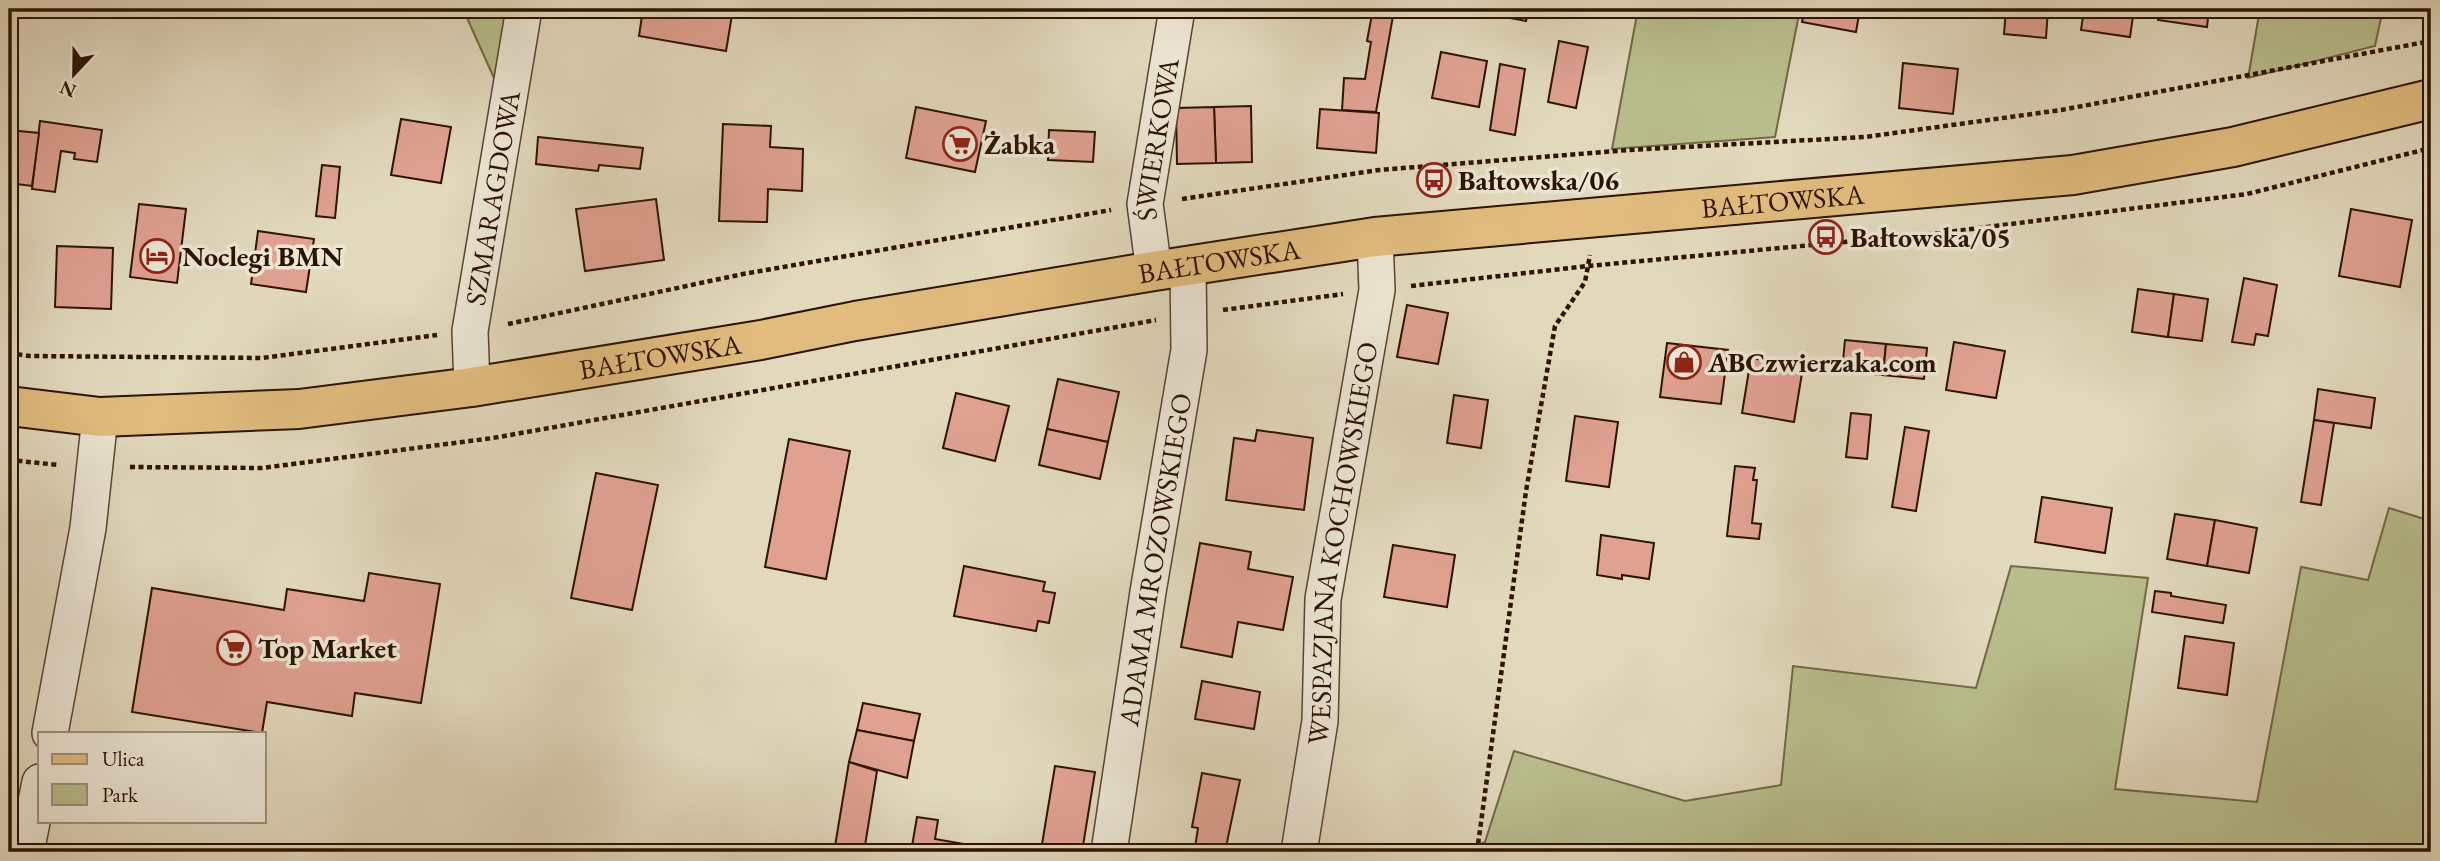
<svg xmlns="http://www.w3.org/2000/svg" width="2440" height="861" font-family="'EB Garamond',serif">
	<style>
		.green { fill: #b9be8d; stroke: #726846; stroke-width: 2 }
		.building { fill: #e0a191; stroke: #2c1300; stroke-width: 2 }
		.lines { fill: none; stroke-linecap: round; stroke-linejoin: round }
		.minor-casing { stroke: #5a442f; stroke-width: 38 }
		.major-casing { stroke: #2c1300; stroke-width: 42 }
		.path { stroke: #2c1300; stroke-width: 4.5; stroke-dasharray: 5 3.5; stroke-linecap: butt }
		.minor { stroke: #ece6d4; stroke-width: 35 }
		.major { stroke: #e1bc7e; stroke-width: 38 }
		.labels { text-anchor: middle; stroke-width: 7; stroke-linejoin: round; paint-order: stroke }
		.street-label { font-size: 28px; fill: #2c1300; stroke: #ece6d4 }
		.poi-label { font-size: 28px; font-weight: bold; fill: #2c1300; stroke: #ece6d4; text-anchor: start }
	</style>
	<rect width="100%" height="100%" fill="#e2d9bd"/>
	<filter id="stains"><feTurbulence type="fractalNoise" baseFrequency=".00286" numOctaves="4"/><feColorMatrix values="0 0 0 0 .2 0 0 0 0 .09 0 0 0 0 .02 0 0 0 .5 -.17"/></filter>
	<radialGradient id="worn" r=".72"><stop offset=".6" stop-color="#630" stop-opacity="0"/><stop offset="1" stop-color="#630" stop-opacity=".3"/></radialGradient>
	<g class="green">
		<polygon points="463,9 524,9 507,107"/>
		<polygon points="1638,9 1800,9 1775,137 1612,149"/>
		<polygon points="2260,9 2383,9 2375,46 2248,78"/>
		<polygon points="2389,508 2431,521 2431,852 1463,852 1485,842 1514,751 1685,801 1781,785 1793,666 1976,688 2011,566 2148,578 2115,789 2257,802 2301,567 2368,580"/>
	</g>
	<g class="building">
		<polygon points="643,9 733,9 726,51 639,36"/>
		<polygon points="1490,9 1529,9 1526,21 1489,14"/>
		<polygon points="1805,9 1860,9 1856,32 1802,22"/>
		<polygon points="2006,9 2048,9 2046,38 2004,34"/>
		<polygon points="2084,9 2134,9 2130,37 2081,30"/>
		<polygon points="2159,9 2209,9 2207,27 2158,20"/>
		<polygon points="1372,14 1393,16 1376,112 1342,110 1344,78 1365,79 1371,42 1367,41"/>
		<polygon points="1559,41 1588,47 1576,108 1548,102"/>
		<polygon points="1441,52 1487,61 1479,107 1432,98"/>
		<polygon points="1903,63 1958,69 1953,114 1899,108"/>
		<polygon points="1500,64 1525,69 1515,135 1490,130"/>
		<polygon points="1251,106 1252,162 1216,163 1214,107"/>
		<polygon points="916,107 986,121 975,172 906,158"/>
		<polygon points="1214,107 1216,163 1177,164 1176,108"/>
		<polygon points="1320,109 1379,113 1376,153 1317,148"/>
		<polygon points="401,119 451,127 441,183 391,175"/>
		<polygon points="40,121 102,130 97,162 74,159 75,153 61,151 55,192 32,189"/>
		<polygon points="723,124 771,126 770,147 803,149 802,191 768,189 767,222 719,221"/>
		<polygon points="9,130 39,133 32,186 9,183"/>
		<polygon points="1049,130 1095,132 1093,162 1048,160"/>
		<polygon points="538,137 643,148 640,169 599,165 598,171 536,164"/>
		<polygon points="322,165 340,167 335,218 316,216"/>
		<polygon points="656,199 664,260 585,271 576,209"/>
		<polygon points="139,204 186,209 177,283 130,277"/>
		<polygon points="2351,209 2412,220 2400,287 2339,276"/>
		<polygon points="258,231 314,239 306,292 251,284"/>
		<polygon points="57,246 113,248 111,309 55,307"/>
		<polygon points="9,261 16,262 9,308"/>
		<polygon points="2244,278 2277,285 2268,336 2256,334 2254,345 2232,342"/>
		<polygon points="2138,289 2174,294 2168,337 2132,332"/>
		<polygon points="2174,294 2208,299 2202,341 2168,337"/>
		<polygon points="1407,305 1448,313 1438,364 1397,357"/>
		<polygon points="1845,340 1886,344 1883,375 1842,371"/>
		<polygon points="1954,342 2005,351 1996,398 1946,390"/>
		<polygon points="1667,343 1728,350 1721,404 1660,397"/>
		<polygon points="1886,344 1927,348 1924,379 1883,375"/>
		<polygon points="1751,358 1803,367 1794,422 1742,413"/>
		<polygon points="1058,379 1119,392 1108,442 1047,429"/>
		<polygon points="2318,389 2375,398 2371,428 2314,420"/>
		<polygon points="956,393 1009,406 995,461 943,448"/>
		<polygon points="1454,395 1488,400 1481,448 1447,443"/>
		<polygon points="1851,413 1871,415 1867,459 1846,457"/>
		<polygon points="1575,416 1618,422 1609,487 1566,481"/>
		<polygon points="2314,420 2334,423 2321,505 2301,502"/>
		<polygon points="1905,427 1929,431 1916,511 1892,507"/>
		<polygon points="1047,429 1108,442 1100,479 1039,465"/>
		<polygon points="1257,430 1313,438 1304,510 1226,500 1234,438 1255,441"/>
		<polygon points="789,439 850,451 826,579 765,567"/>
		<polygon points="1735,466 1755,468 1753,480 1757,480 1752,523 1761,524 1759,539 1727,536"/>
		<polygon points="596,473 658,485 632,610 571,598"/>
		<polygon points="2042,497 2112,508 2105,553 2035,542"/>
		<polygon points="2175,514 2215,520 2207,566 2167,559"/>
		<polygon points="2215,520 2257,528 2249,573 2207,566"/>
		<polygon points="1601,535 1654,543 1649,579 1622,575 1622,579 1597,575"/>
		<polygon points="1200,543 1251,552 1248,569 1293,577 1283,630 1238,622 1232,657 1181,647"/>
		<polygon points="1393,545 1455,555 1447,607 1384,597"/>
		<polygon points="964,566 1045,582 1043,591 1055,593 1049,623 1038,621 1036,631 954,616"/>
		<polygon points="369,573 440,584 421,703 355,693 352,716 267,702 262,733 132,712 152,588 284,610 287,589 364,601"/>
		<polygon points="2155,591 2171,593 2171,596 2226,605 2223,623 2152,612"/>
		<polygon points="2185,636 2234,643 2227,695 2178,688"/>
		<polygon points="1202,681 1260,692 1254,729 1195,719"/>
		<polygon points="863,703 920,714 914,741 857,730"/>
		<polygon points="857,730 914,741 907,778 849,762"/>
		<polygon points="849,762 877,771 864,852 834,852"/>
		<polygon points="1055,766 1095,772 1082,852 1041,850"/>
		<polygon points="1202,773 1240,780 1225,852 1195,848 1198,828 1192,827"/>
		<polygon points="917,817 938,820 935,839 998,850 997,852 911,852"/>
	</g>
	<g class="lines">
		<g class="minor-casing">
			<g id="minor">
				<path id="s1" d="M1154 271 1145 204 1177 9"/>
				<path id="s2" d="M472 387 470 331 524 9"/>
				<polyline points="50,733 88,528 100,417"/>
				<polyline points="26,852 40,782"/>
				<path id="s3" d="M1109 852 1148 592 1189 350 1188 266"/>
				<path id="s4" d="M1299 852 1320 721 1323 599 1377 290 1375 237"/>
			</g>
		</g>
		<g class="major-casing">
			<g id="major">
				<path id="s5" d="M9 406 100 417 299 409 472 387 761 340 855 321 1154 271 1375 237 2073 175 2233 147 2431 99"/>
			</g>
		</g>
		<g class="path">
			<polyline points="1182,199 1379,170 1629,150 1865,137 2061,110 2431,41"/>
			<polyline points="1411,286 1588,266 1940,233 2247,194 2431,148"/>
			<polyline points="1223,310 1343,294"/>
			<polyline points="508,324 743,274 1111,210"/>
			<polyline points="9,353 30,356 262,358 437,335"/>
			<polyline points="9,460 59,465"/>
			<polyline points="130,467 262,468 493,438 1156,320"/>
			<polyline points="1477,852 1526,491 1555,326 1585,282 1590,255"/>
		</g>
		<use href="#minor" class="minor"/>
		<use href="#major" class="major"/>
	</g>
	<defs>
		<g id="supermarket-ring" transform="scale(1.75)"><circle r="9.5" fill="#ece6d4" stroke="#8f2418" stroke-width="1.5"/><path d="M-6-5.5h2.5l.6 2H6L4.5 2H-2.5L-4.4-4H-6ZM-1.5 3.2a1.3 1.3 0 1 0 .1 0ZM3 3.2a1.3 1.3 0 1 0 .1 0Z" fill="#8f2418"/></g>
		<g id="bus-ring" transform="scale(1.75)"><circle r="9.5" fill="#ece6d4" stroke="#8f2418" stroke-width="1.5"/><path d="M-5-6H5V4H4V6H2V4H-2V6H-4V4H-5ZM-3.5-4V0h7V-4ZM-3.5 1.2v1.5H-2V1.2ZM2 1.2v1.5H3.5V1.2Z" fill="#8f2418"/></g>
		<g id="hotel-ring" transform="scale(1.75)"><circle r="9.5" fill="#ece6d4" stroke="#8f2418" stroke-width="1.5"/><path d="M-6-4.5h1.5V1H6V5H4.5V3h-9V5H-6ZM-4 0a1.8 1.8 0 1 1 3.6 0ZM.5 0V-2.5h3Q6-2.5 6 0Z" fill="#8f2418"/></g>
		<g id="shop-ring" transform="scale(1.75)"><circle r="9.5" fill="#ece6d4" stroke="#8f2418" stroke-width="1.5"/><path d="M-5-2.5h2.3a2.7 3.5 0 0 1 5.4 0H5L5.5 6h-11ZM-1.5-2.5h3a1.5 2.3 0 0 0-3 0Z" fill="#8f2418"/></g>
	</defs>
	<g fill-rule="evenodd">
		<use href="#supermarket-ring" x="960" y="144"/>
		<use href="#bus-ring" x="1434" y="180"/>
		<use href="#bus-ring" x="1826" y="237"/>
		<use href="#hotel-ring" x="157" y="256"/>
		<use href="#shop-ring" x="1684" y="362"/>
		<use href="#supermarket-ring" x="234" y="648"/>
	</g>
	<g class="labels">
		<g class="street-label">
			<text dy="10" stroke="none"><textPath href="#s1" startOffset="133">ŚWIERKOWA</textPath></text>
			<text dy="10" stroke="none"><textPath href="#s2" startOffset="191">SZMARAGDOWA</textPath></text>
			<text dy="10" stroke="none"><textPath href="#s5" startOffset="1790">BAŁTOWSKA</textPath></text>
			<text dy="10" stroke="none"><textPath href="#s5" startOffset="1223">BAŁTOWSKA</textPath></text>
			<text dy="10" stroke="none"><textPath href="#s5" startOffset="656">BAŁTOWSKA</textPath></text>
			<text dy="10" stroke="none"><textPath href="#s4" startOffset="312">WESPAZJANA KOCHOWSKIEGO</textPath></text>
			<text dy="10" stroke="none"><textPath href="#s3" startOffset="296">ADAMA MROZOWSKIEGO</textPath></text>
		</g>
		<g class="poi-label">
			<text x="984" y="154">Żabka</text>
			<text x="1458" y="190">Bałtowska/06</text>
			<text x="1850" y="247">Bałtowska/05</text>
			<text x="182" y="266">Noclegi BMN</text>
			<text x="1708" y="372">ABCzwierzaka.com</text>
			<text x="258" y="658">Top Market</text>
		</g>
	</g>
	<rect width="2440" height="861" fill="none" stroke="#e2d9bd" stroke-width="35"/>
	<rect x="10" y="10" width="2419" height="840" fill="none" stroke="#2c1300" stroke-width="3.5"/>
	<rect x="18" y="18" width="2405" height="826" fill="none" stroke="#2c1300" stroke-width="2"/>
	<rect x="38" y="732" width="228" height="91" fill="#ece6d4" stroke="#9f927f" stroke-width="2"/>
	<rect x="52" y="754" width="35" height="10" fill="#e1bc7e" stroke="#9f927f" stroke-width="2"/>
	<text x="102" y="766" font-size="21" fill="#2c1300">Ulica</text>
	<rect x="52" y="784" width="35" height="21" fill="#b9be8d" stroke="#9f927f" stroke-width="2"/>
	<text x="102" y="802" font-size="21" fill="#2c1300">Park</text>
	<g transform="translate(74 74) rotate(202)" stroke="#ece6d4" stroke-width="5" paint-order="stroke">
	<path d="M0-5L12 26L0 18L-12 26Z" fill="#2c1300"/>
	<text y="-10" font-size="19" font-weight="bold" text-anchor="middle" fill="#2c1300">N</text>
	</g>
	<rect width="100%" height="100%" filter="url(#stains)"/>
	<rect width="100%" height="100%" fill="url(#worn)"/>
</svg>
